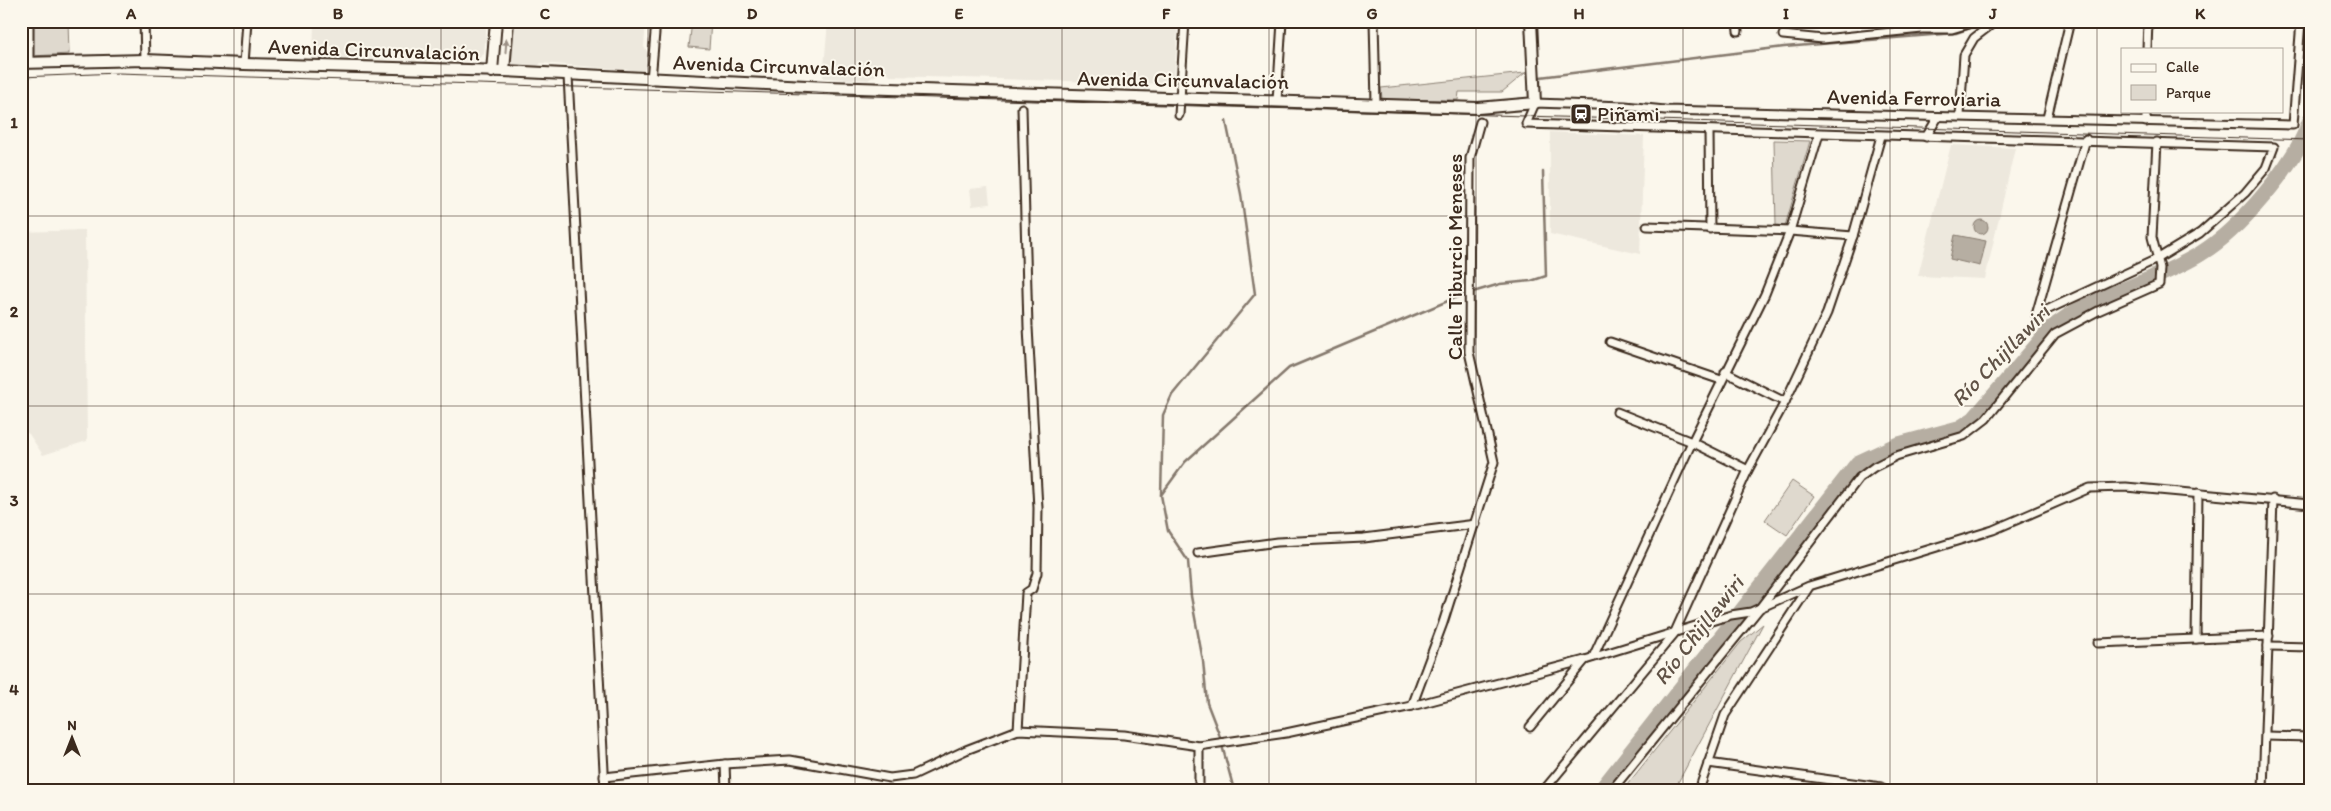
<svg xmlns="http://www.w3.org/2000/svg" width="2331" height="811" font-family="Itim,sans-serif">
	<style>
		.built { fill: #ede8dd }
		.green { fill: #dfd9ce; stroke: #8d8276 }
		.water { fill: #b6aea2; stroke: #85796d }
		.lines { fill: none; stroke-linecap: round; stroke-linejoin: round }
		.stream { stroke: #85796d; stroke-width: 2.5 }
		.river { stroke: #b6aea2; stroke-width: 16 }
		.street-casing { stroke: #3b2a1e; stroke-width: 11 }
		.secondary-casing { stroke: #3b2a1e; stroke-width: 14 }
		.street { stroke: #fbf7ec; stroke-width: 7 }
		.secondary { stroke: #fbf7ec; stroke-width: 10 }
		.tram { stroke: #3b2a1e; stroke-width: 1 }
		.oneway { fill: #9b9085 }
		.grid { fill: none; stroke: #3b2a1e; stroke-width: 1; stroke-opacity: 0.55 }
		.labels { text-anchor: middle; stroke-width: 4; stroke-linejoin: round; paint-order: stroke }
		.street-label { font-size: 21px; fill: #3b2a1e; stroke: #fbf7ec }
		.poi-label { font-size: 21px; fill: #3b2a1e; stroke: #fbf7ec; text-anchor: start }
		.water-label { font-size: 22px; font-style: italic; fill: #605246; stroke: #fbf7ec }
		.neatline { fill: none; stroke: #3b2a1e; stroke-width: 2 }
		.grid-label { font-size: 16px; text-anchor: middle; font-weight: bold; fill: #3b2a1e }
	</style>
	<rect width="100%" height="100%" fill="#fbf7ec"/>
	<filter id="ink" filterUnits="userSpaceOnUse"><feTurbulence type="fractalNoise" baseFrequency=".02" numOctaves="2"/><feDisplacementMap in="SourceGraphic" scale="10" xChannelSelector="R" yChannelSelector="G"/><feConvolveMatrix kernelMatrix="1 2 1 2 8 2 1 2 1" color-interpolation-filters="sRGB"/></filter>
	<g filter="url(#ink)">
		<g class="built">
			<polygon points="314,21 487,21 484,54 477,60 313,58"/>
			<polygon points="513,21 646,21 644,47 648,52 647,67 643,71 541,63 537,67 514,66 510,58"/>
			<polygon points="828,21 1178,21 1174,84 890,76 885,70 868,80 823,78"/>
			<polygon points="1550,132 1644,136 1640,254 1550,234"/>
			<polygon points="1951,145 2015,148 1985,279 1918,276"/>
			<polygon points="988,187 990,204 972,206 970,189"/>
			<polygon points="85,230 87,441 43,455 29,434 21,430 21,232"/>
		</g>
		<g class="green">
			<polygon points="33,21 68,21 69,54 32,56"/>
			<polygon points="692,21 711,21 709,49 689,47"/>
			<polygon points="1525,73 1502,92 1459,92 1458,100 1382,99 1381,88"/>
			<polygon points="1774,140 1810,141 1785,226 1776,225"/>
			<polygon points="1792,481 1814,496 1787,535 1765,520"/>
			<polygon points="1763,624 1674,790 1623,790 1741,642"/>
		</g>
		<g class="water">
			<circle cx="1981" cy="227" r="7"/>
			<polygon points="1955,235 1986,241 1980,266 1950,259"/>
		</g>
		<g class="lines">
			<g class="stream">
				<polyline points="1540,93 1540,77 1784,47 1956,33 1979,25 1984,21"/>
				<polyline points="1473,292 1500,284 1531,281 1546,276 1543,172"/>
				<polyline points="1161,495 1163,415 1172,395 1255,294 1241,194 1226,121"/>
				<polyline points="1234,790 1219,734 1207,703 1203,661 1191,596 1188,561 1168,531 1161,495 1185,462 1289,368 1462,295"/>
			</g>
			<path class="river" d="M1601 790 1858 463 1897 445 1960 428 1974 419 2050 330C2078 305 2114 294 2148 280 2165 272 2184 264 2200 254 2238 231 2296 164 2310 121"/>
			<g class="street-casing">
				<g id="street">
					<polyline points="29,21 29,62"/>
					<polyline points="144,21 145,60"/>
					<polyline points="1374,21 1376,103"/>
					<polyline points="1737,21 1738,31"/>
					<polyline points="1783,35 1823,39 1922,29 1952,29 1979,21"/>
					<polyline points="2147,49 2148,21"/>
					<polyline points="244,64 247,21"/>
					<polyline points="568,76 605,790"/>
					<polyline points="651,80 656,21"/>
					<polyline points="1277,101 1282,21"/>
					<polyline points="1179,115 1185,21"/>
					<polyline points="1960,116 1964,55 1974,38 1996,21"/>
					<polyline points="2047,118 2070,21"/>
					<polyline points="2146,122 2146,111"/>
					<polyline points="1709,131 1710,229"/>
					<polyline points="1926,137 1938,117"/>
					<polyline points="1647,226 1790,231 1853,236"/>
					<polyline points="2036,315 2157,259 2200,233 2245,193 2266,168 2274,147 1526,124 1535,103 1625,106 1665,110 2293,125 2301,21"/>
					<polyline points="2036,315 2086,139"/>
					<polyline points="1610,342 1721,380"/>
					<polyline points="1725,372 1785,402"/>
					<polyline points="1617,412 1692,442 1748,470"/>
					<polyline points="1198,553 1277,542 1364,538 1476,524"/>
					<polyline points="2196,639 2198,493"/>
					<polyline points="2098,643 2269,636"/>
					<polyline points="2268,646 2310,647"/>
					<polyline points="1593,657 1692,442 1765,294 1790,231 1819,134"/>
					<polyline points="1412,706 1443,623 1494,462 1469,352 1470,158 1480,122"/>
					<polyline points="1530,727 1585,660"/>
					<polyline points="1018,730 1026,593 1032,589 1037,573 1038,508 1028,327 1022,108"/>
					<polyline points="2266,736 2310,737"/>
					<polyline points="1199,746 1199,790"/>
					<polyline points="1708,763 1881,787"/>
					<polyline points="725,764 726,790"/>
					<polyline points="604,777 725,764 790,760 890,778 913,775 966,750 1018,730 1124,735 1199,746 1286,733 1412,706 1585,660 1731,615 1751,612 1809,586 1993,530 2090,488 2126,487 2310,504"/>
					<polyline points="1544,790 1674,634 1748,470 1785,402 1827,313 1853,236 1881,136"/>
					<polyline points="1612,790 1759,609 1859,478 1874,467 1896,456 1964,436 1986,419 2055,334 2098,311 2159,284 2160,268 2152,237 2157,142"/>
					<polyline points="1699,790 1725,715 1809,587"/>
					<polyline points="2263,790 2273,499"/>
				</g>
			</g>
			<g class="secondary-casing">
				<g id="secondary">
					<polyline points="21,63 145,60 244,64 504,71 827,87 1478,108 1535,103 1531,21"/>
					<polyline points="504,71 508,21"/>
					<polyline points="492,72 496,21"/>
				</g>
			</g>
			<use href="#street" class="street"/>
			<use href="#secondary" class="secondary"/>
			<polyline class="tram" points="21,77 118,73 2310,140"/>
		</g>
		<defs><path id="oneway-solid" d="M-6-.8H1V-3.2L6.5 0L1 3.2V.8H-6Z" transform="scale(1.25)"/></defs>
		<use class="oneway" href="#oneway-solid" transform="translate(506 46) rotate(-85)"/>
	</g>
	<path class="grid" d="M234 21V790M441 21V790M648 21V790M855 21V790M1062 21V790M1269 21V790M1476 21V790M1683 21V790M1890 21V790M2097 21V790M21 216H2310M21 406H2310M21 594H2310"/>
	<defs>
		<g id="station-square" transform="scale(1.125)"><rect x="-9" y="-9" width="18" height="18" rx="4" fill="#3b2a1e" stroke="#fbf7ec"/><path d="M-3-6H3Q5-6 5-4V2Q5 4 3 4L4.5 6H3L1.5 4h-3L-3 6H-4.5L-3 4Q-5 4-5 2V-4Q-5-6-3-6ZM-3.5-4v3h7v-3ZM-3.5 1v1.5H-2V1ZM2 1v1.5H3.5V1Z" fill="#fff"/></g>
	</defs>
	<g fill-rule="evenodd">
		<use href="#station-square" x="1581" y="114"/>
	</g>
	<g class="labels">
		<g class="street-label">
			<text transform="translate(374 50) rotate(2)" y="7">Avenida Circunvalación</text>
			<text transform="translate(779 66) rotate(2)" y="7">Avenida Circunvalación</text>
			<text transform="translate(1183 80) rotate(1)" y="7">Avenida Circunvalación</text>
			<text transform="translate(1914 98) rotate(1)" y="7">Avenida Ferroviaria</text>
			<text transform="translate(1455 257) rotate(-90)" y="7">Calle Tiburcio Meneses</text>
		</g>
		<g class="poi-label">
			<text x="1597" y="121">Piñami</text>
		</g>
		<g class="water-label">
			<text transform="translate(2000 355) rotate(-46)" y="8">Río Chijllawiri</text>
			<text transform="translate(1698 630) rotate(-52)" y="8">Río Chijllawiri</text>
		</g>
	</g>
	<rect width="2331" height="811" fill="none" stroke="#fbf7ec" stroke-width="55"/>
	<rect x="2121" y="48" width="162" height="65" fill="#fbf7ec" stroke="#aea59a"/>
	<rect x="2131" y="64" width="25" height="8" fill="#fbf7ec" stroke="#aea59a"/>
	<text x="2166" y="72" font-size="15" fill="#3b2a1e">Calle</text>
	<rect x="2131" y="85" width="25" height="15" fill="#dfd9ce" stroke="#aea59a"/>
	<text x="2166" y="98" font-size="15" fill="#3b2a1e">Parque</text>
	<g transform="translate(72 738)" stroke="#fbf7ec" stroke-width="4" paint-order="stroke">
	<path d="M0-4L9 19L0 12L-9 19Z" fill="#3b2a1e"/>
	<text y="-8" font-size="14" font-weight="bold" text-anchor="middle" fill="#3b2a1e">N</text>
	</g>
	<rect x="28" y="28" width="2276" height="756" class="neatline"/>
	<g class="grid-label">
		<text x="131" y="19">A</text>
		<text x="338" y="19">B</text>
		<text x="545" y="19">C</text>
		<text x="752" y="19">D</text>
		<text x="959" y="19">E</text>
		<text x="1166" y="19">F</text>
		<text x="1372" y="19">G</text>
		<text x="1579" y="19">H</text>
		<text x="1786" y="19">I</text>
		<text x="1993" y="19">J</text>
		<text x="2200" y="19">K</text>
		<text x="14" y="128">1</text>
		<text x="14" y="317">2</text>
		<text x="14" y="506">3</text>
		<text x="14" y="695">4</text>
	</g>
</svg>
